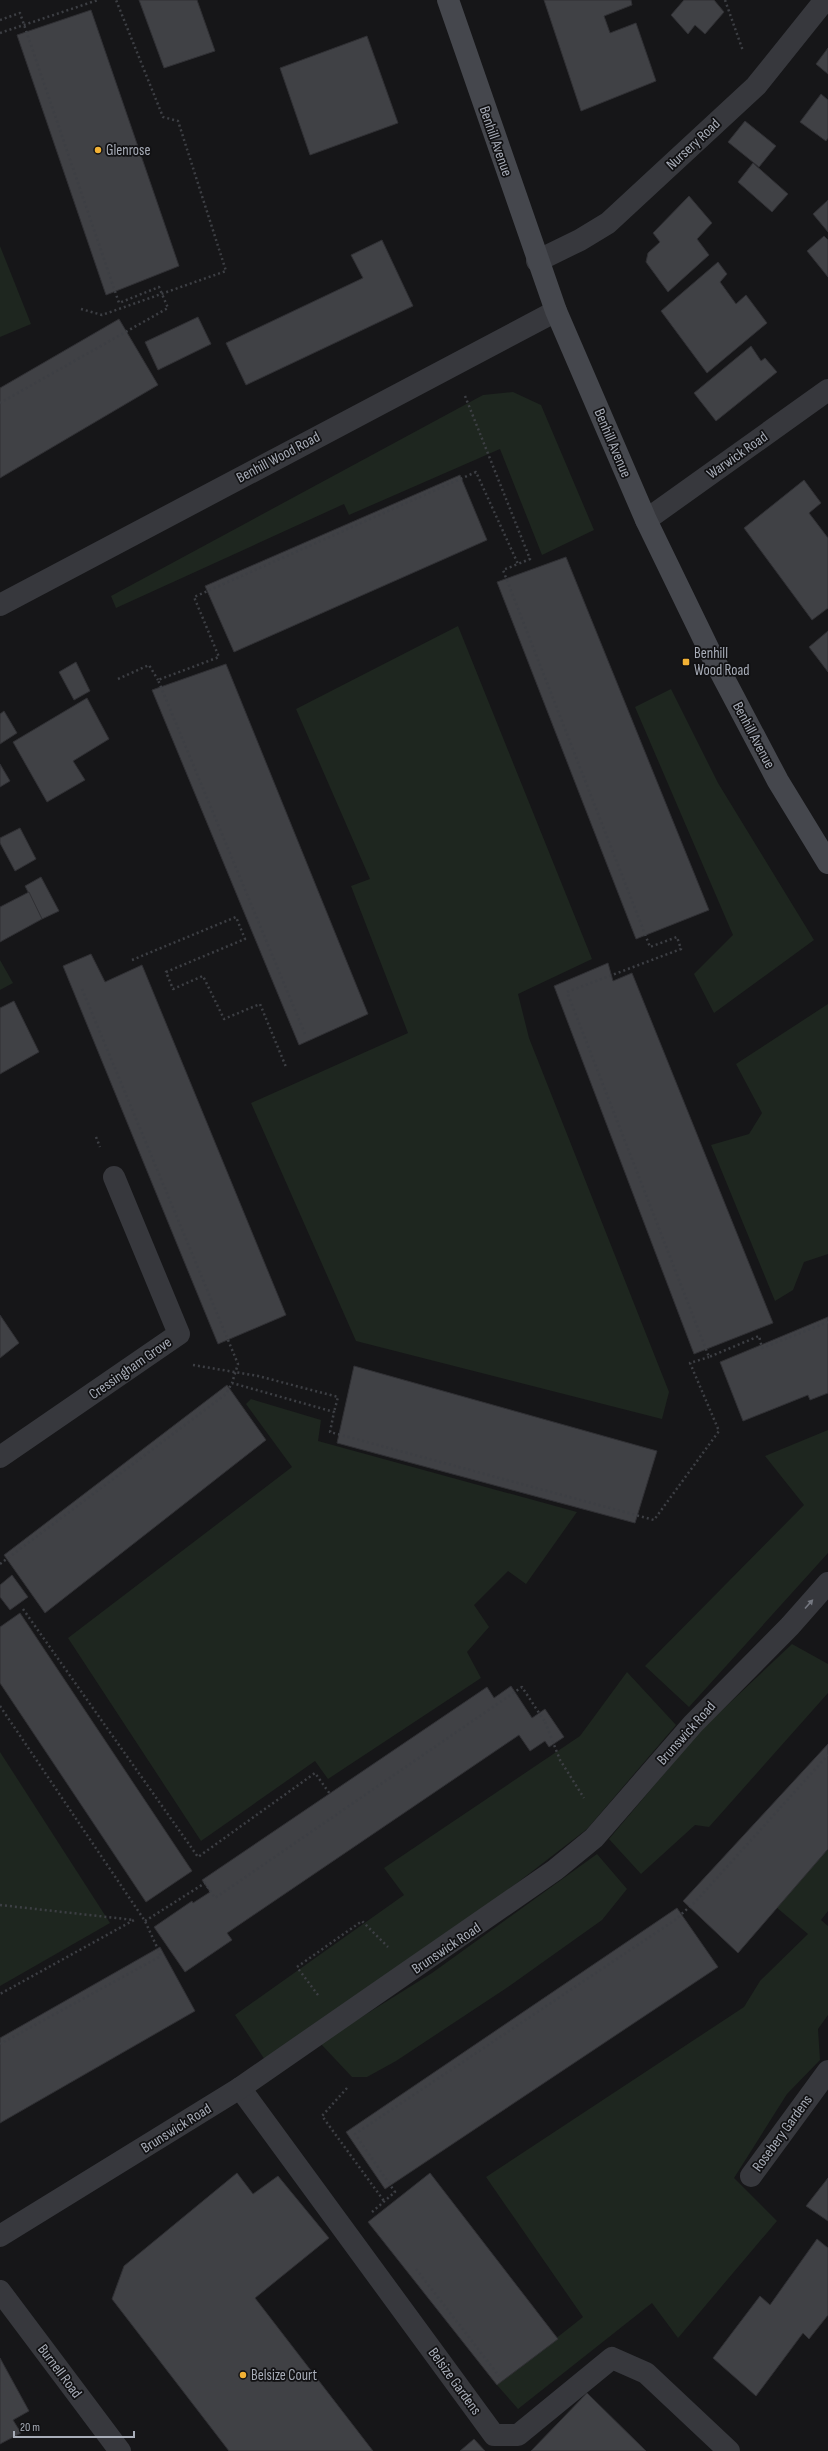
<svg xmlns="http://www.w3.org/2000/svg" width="828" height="2451" font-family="'Sofia Sans Condensed',sans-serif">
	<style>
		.green { fill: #1e261f }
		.building { fill: #404145; stroke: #303034 }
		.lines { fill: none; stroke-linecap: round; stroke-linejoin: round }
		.path { stroke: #3d3f44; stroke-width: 2.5; stroke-dasharray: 2 3; stroke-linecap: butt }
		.street { stroke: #37383d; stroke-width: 22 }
		.secondary { stroke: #45474d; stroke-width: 22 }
		.path-bridge { stroke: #3d3f44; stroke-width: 2.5; stroke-dasharray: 2 3; stroke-linecap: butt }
		.oneway { fill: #757881 }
		.poi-dot { fill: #f2b134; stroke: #111113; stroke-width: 1.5 }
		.labels { text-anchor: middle; stroke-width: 3.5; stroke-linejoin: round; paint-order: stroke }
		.street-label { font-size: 15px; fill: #a8adb8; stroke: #111113 }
		.poi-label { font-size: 15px; fill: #a8adb8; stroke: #111113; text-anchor: start }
	</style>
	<rect width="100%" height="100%" fill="#161618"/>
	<g class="green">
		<polygon points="0,246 31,324 0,337"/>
		<polygon points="513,392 541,405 594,530 542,555 500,449 349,515 344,504 116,608 111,596 483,395"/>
		<polygon points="458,626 592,959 518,994 529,1038 669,1392 662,1419 356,1341 251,1103 408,1033 351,886 370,879 296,709"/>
		<polygon points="671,689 718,783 814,940 714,1013 694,974 733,935 635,707"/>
		<polygon points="0,960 13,983 0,990"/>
		<polygon points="828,1004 828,1254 804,1262 793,1290 775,1301 711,1145 749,1134 762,1113 736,1064"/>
		<polygon points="251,1399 321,1420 318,1441 577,1512 526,1584 508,1571 474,1605 489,1627 467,1652 481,1678 328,1779 315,1761 201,1841 68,1638 292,1467 246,1404"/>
		<polygon points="828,1430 828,1553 689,1707 645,1666 804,1505 765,1456"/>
		<polygon points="792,1644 828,1664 828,1693 709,1827 695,1825 641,1874 609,1839 701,1730"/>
		<polygon points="627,1672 676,1725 587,1829 495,1900 265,2060 235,2015 404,1895 384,1868 580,1736"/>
		<polygon points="0,1752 110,1923 0,1986"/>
		<polygon points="828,1849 828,1911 821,1920 828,1926 828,2015 818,2029 820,2060 787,2094 734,2178 777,2221 678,2338 652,2303 518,2409 497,2385 583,2317 486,2177 744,2007 760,1981 808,1934 776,1907"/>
		<polygon points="597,1854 627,1889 602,1920 508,1987 396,2061 367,2077 352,2077 320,2043 432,1973"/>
	</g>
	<g class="building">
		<polygon points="139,0 197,0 215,51 164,68"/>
		<polygon points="544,0 631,0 632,5 604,16 610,33 636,23 656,81 581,111"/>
		<polygon points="684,0 714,0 724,12 705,34 695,25 688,34 671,15"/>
		<polygon points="91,10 179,266 106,295 17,35"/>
		<polygon points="367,36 398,123 310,155 280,68"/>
		<polygon points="828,48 828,74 816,64"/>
		<polygon points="821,94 828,100 828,138 826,141 800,122"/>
		<polygon points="745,121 776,146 759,167 728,142"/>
		<polygon points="753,163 788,194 772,212 738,182"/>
		<polygon points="689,196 712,223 697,239 709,255 668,292 646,262 648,253 660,242 653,233"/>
		<polygon points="828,200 828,232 813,214"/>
		<polygon points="824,236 828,240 828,277 807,251"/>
		<polygon points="382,240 413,306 246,385 226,343 363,278 351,255"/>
		<polygon points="718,262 727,274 720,282 736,304 746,295 767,323 707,373 661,311"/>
		<polygon points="198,317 211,344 158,370 145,342"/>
		<polygon points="119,319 158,385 0,478 0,388"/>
		<polygon points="751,346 761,361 765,358 777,372 716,421 694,393"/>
		<polygon points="460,475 487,540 234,652 205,586"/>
		<polygon points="804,480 821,503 809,513 828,538 828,608 812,620 744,528"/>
		<polygon points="566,557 709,910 636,939 497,582"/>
		<polygon points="828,631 828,672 809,647"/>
		<polygon points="76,662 90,691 74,700 59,672"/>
		<polygon points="226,664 368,1014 299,1045 152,690"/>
		<polygon points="87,698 109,739 73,761 85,780 47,802 13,742"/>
		<polygon points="4,711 17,733 0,744 0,714"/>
		<polygon points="0,764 10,781 0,787"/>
		<polygon points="20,828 36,859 15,871 0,843 0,838"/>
		<polygon points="41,877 59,911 42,919 25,886"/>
		<polygon points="29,892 42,919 0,942 0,907"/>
		<polygon points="91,954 105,982 142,965 286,1315 218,1344 63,966"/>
		<polygon points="608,963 613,981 632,973 773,1323 694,1354 554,986"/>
		<polygon points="14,1001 39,1052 0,1074 0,1008"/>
		<polygon points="0,1315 19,1343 0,1358"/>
		<polygon points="828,1317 828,1393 810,1400 808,1395 743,1421 720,1362"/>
		<polygon points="354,1366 657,1451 635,1523 337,1443"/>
		<polygon points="227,1385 266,1440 45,1613 4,1555"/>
		<polygon points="12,1575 28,1597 10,1610 0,1597 0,1585"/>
		<polygon points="20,1613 192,1871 146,1902 0,1683 0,1627"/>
		<polygon points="511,1686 532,1718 545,1709 564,1737 549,1747 545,1741 530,1751 519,1735 227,1933 232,1940 185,1972 154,1927 192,1901 193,1903 210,1892 202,1880 487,1687 494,1698"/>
		<polygon points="828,1744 828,1849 738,1953 683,1901"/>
		<polygon points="677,1908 718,1967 385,2189 346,2132"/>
		<polygon points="160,1947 195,2011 0,2123 0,2038"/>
		<polygon points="237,2173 253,2194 278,2176 329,2238 255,2298 373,2451 229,2451 112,2299 124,2266"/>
		<polygon points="430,2173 558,2339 497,2385 368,2222"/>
		<polygon points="828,2178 828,2221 806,2206"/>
		<polygon points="817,2239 828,2248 828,2315 809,2339 803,2333 756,2396 713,2358 760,2296 770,2305"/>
		<polygon points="0,2358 29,2411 13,2420 21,2433 0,2444"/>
		<polygon points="587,2393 646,2451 531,2451"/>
		<polygon points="474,2439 485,2451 460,2451"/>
	</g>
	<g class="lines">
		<g class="path">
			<polyline points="725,0 743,51"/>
			<polyline points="0,33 98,0"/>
			<polyline points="81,309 102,315 226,271 178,121 163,117 116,0"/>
			<polyline points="465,396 530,559 518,564"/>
			<polyline points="118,679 149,665 158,680"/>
			<polyline points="132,960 236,917 245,939 166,972 173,989 203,976 224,1019 260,1004 286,1067"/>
			<polyline points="305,1034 158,680 219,657 194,597 476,472 518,564 503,570 650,947 677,937 681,949 567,992 709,1357 759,1336 762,1348 828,1322"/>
			<polyline points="96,1137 100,1147"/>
			<polyline points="193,1365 258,1376 338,1397 334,1412"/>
			<polyline points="0,1564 226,1394 232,1383 334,1412 330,1432 654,1520 719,1431 690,1363 709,1357"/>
			<polyline points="23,1609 198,1857 315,1773 330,1794"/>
			<polyline points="0,1706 145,1921 161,1956 0,2044"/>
			<polyline points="545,1722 560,1760 584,1798"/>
			<polyline points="0,1905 134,1920 0,1994"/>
			<polyline points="318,1995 297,1967 362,1921 388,1947"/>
			<polyline points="347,2088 322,2116 384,2201"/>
			<polyline points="372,2212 395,2192 355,2134 675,1920 696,1901 828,1755"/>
			<polyline points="416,2269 499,2376"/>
		</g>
		<g class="street">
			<polyline points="537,261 580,240 608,223 756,86 825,0"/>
			<polyline points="646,520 828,390"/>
			<polyline points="0,605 556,311"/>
			<polyline points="0,1457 179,1334 114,1177"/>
			<polyline points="240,2088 494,2435 518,2435 612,2358 646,2373 729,2451"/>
			<polyline points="751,2176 828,2071"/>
			<polyline points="0,2236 240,2088 555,1870 594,1838 693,1724 790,1626 828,1583"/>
			<polyline points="0,2291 120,2451"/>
		</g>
		<polyline class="secondary" points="448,0 556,311 646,520 711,654 778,781 828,863"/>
		<g class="path-bridge">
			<polyline points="0,20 20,13 119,303 159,287 168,308 0,403"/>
			<polyline points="82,989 238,1364 232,1383"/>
			<polyline points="145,1921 205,1883 215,1898 522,1687 545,1722"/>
		</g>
	</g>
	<defs><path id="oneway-solid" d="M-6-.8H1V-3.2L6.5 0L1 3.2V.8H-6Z"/></defs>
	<use class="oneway" href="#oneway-solid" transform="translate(809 1604) rotate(-48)"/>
	<g class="poi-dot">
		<circle cx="98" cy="150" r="4"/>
		<rect x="682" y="658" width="8" height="8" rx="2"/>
		<circle cx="243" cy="2375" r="4"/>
	</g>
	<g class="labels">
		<g class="street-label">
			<text transform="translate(496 141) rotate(71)" y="5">Benhill Avenue</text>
			<text transform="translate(693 144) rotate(-43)" y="5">Nursery Road</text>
			<text transform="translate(613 443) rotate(67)" y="5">Benhill Avenue</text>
			<text transform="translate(737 455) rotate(-35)" y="5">Warwick Road</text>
			<text transform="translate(278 457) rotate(-28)" y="5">Benhill Wood Road</text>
			<text transform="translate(754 735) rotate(62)" y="5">Benhill Avenue</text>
			<text transform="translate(130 1368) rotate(-35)" y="5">Cressingham Grove</text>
			<text transform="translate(686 1733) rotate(-48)" y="5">Brunswick Road</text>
			<text transform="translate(446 1948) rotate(-34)" y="5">Brunswick Road</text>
			<text transform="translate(176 2128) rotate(-32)" y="5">Brunswick Road</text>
			<text transform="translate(782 2133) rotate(-54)" y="5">Rosebery Gardens</text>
			<text transform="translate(60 2371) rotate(53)" y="5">Burnell Road</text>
			<text transform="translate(455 2381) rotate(54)" y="5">Belsize Gardens</text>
		</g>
		<g class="poi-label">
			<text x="106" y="155">Glenrose</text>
			<text x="694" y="658">Benhill<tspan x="694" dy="17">Wood Road</tspan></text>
			<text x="251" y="2380">Belsize Court</text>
		</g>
	</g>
	<path d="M14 2431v6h120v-6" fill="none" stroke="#a8adb8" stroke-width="2"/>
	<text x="20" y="2431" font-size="12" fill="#a8adb8" stroke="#111113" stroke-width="3" paint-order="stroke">20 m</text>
</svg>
